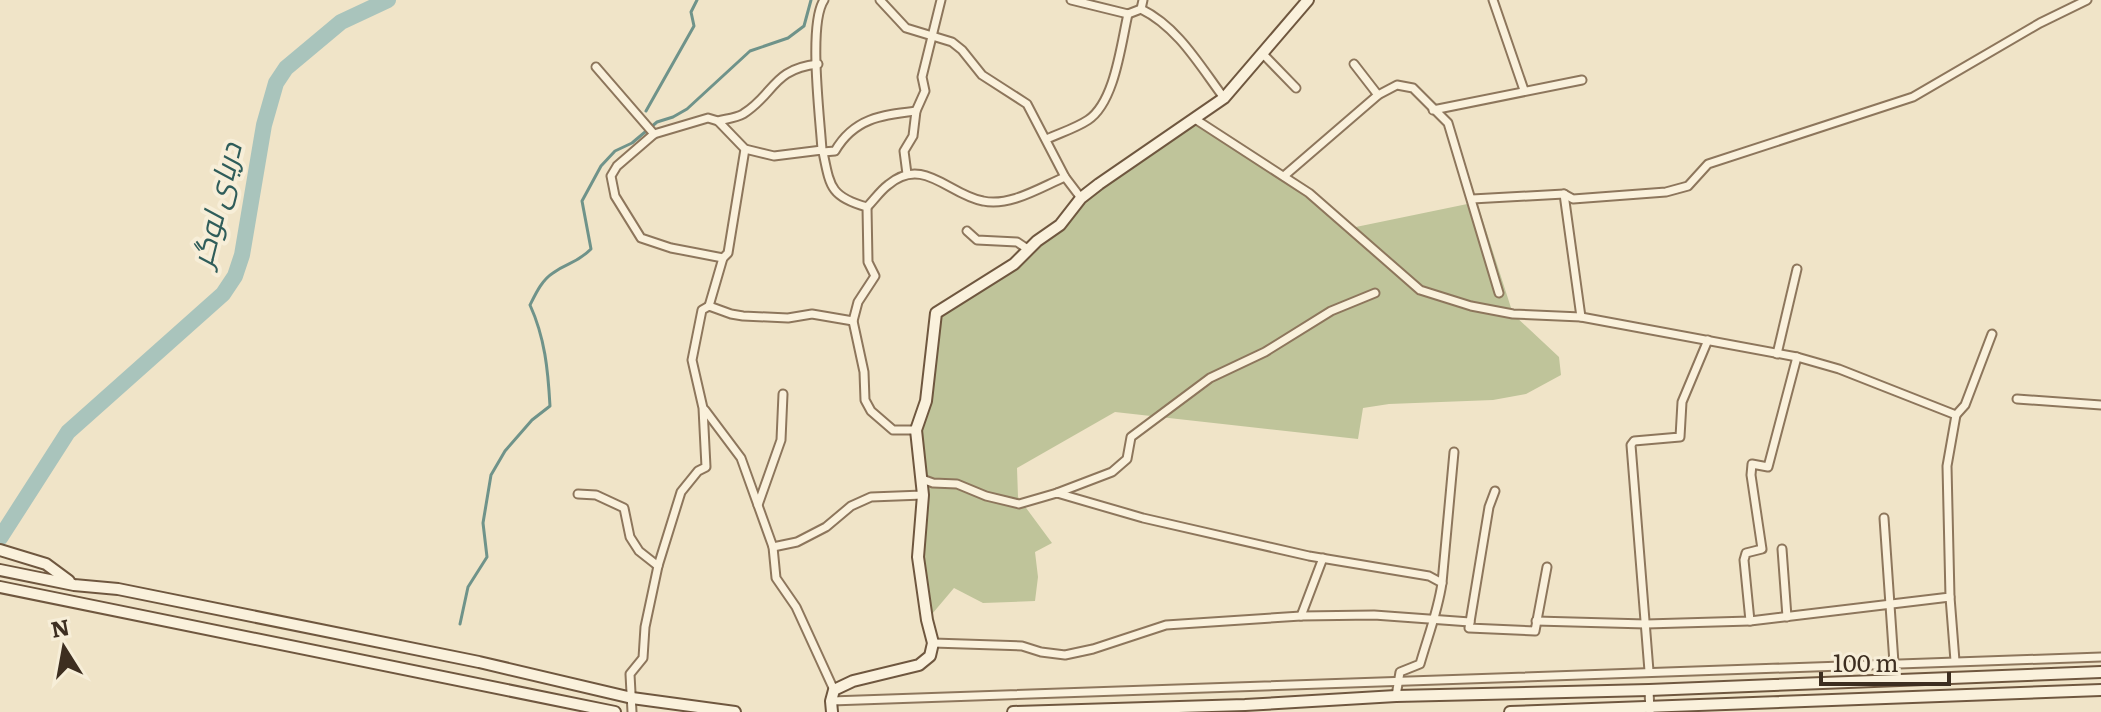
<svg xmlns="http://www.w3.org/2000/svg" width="2101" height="712" font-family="Literata,Cairo,serif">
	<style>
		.cemetery { fill: #bfc49a }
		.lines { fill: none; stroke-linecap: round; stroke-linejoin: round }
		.stream { stroke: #6f938a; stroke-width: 3 }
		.river { stroke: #a9c4bc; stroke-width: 16 }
		.street-casing { stroke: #8d765c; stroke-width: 11 }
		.secondary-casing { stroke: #6f573f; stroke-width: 14 }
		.street { stroke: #faf1dc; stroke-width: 7 }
		.secondary { stroke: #faf1dc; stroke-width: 10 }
		.labels { text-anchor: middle; stroke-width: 8; stroke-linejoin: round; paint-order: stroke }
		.water-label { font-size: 30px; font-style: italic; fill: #2f5d5a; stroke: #f7eed8 }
	</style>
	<rect width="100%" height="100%" fill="#f0e4c8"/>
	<polygon class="cemetery" points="1195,119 1284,176 1351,228 1477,202 1513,314 1559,357 1561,375 1526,394 1493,400 1389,404 1363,408 1358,439 1115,412 1017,468 1018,497 1052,543 1035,552 1038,577 1035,601 983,603 954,588 927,620 918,557 923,495 916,430 936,313 1014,264 1081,198"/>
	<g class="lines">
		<g class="stream">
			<polyline points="646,111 694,26 691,12 697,0"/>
			<path d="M460 624 468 587 487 557 483 523 491 475 505 451 532 420 550 406C548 370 545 338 530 305 536 293 542 280 553 273 568 262 576 264 591 249L582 201 601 166 615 151 632 143 657 122 673 117 687 109 750 51 788 38 804 26 811 0"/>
		</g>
		<polyline class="river" points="0,538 68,432 223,294 235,276 242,255 264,125 276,83 286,68 341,22 388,0"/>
		<g class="street-casing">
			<g id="street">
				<polyline points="880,0 906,28 952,42 962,50 982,75 1027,104 1065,177 1081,198"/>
				<polyline points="1071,0 1128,14 1141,9"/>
				<path d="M1143 0 1141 9C1178 27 1200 66 1224 98"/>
				<polyline points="1493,0 1524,90"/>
				<polyline points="1262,53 1296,88"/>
				<polyline points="1354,64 1378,95"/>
				<polyline points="596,67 654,134"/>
				<polyline points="1433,110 1582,80"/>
				<polyline points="1195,119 1309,193 1420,290 1471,306 1513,314 1581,317 1797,357 1839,369 1956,415 1965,405 1992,334"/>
				<path d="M718 121C725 119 736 118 743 114 775 94 772 69 818 64"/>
				<path d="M1047 139C1060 133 1076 128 1088 120 1115 102 1121 44 1128 14"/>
				<path d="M822 150C820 117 808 24 824 0"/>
				<path d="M823 152C830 186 830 197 867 207L868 262 875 276 858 302 853 321 864 372 865 400 871 411 893 430H916"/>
				<polyline points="907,174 904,151 913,136 916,111 925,91 922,77 941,0"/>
				<polyline points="1284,176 1378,95 1397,85 1413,88 1448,123 1499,293"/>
				<polyline points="1564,194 1581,317"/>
				<polyline points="1472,199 1564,194 1573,199 1666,192 1688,186 1708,164 1913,97 2040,23 2087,0"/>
				<path d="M867 207C874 200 880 191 888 185 923 155 949 195 983 201 1010 207 1041 187 1065 177"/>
				<polyline points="967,231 977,240 1017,242 1029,250"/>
				<path d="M723 258 671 248 641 238 615 196 611 176 617 166 654 134 708 118 718 121 745 149 774 156 822 150 823 152 835 151C854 118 882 115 916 111"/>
				<polyline points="709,306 723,258 728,253 745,149"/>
				<polyline points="1777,354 1797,269"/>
				<polyline points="2017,399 2101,405"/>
				<polyline points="705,410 741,458 773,547 776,578 796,607 834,690"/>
				<path d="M922 479 933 483 957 484 986 496 1019 504 1057 493 1143 518 1309 556 1429 576 1442 583C1438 611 1428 636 1420 664L1400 672 1396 696"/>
				<polyline points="1495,491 1489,507 1469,628 1535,631 1547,567"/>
				<polyline points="1057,493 1112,472 1127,459 1131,437 1210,378 1265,352 1331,311 1375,293"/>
				<polyline points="578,494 596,495 624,508 630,537 639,551 658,566"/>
				<polyline points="758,505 781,440 783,394"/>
				<polyline points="1884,518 1894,663"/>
				<polyline points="773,547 797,542 826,527 851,506 871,497 923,495"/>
				<polyline points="1782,549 1787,617"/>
				<polyline points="1442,583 1454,452"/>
				<polyline points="1950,597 1955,661"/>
				<polyline points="1301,616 1323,558"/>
				<polyline points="1536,621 1646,624 1750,621 1950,597 1947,466 1956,415"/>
				<polyline points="1750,621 1744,560 1746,553 1762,549 1751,475 1752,464 1768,467 1797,357"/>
				<polyline points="933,643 1022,646 1041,652 1065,655 1093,649 1166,625 1301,616 1374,615 1470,622"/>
				<polyline points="1649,671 1631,445 1634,441 1680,437 1682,402 1708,340"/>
				<polyline points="1649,690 1650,712"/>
				<polyline points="831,701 2101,657"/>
				<polyline points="632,712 630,674 643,658 645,627 658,566 681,492 698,471 706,467 703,408 692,360 702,310 709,306 731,314 743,316 788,318 812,314 853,321"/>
			</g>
		</g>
		<g class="secondary-casing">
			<g id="secondary">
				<polyline points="0,550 46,564 69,581"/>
				<polyline points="0,570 74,585 118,589 479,662 632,698 735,712"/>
				<polyline points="0,587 615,712"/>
				<polyline points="832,712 831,701 834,690 853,681 919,665 930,656 933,643 927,620 918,557 923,495 916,430 926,401 936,313 1014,264 1037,241 1060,225 1081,198 1099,184 1224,98 1308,0"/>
				<polyline points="1013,712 1245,705 1396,696 1649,690 2101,672"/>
				<polyline points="1510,712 2101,690"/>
			</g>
		</g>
		<use href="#street" class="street"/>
		<use href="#secondary" class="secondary"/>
	</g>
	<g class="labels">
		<g class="water-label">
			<text transform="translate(217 205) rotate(-76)" y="10">دریای لوگر</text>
		</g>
	</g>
	<g transform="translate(64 648) rotate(349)" stroke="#f7eed8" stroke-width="6" paint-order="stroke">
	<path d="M0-6L14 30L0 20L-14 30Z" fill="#3d2e20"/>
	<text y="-12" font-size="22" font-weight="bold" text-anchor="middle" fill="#3d2e20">N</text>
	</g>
	<path d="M1821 672v12h128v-12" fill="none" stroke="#3d2e20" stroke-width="4"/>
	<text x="1833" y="672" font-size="24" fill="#3d2e20" stroke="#f7eed8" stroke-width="6" paint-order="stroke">100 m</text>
</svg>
